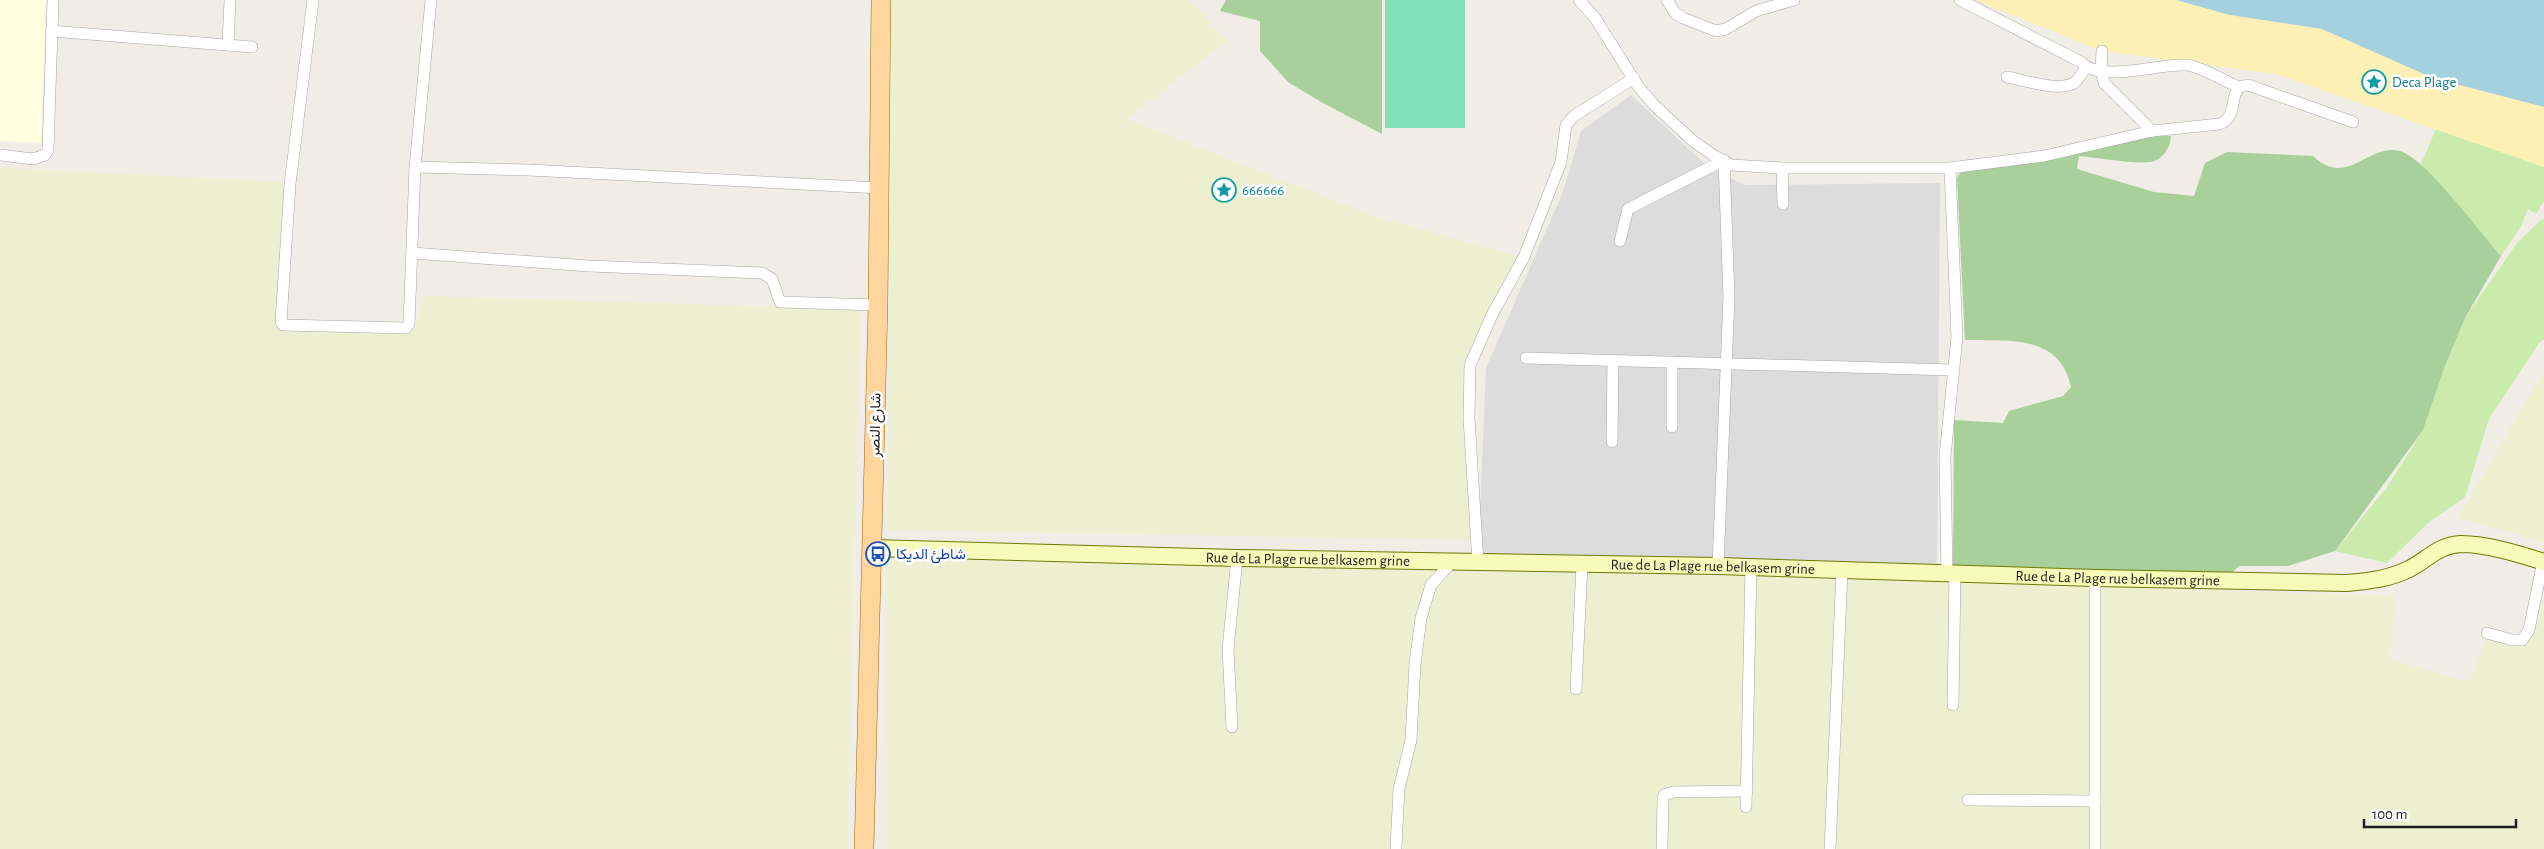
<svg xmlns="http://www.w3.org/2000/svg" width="2544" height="849" font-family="'Alegreya Sans',Vazirmatn,sans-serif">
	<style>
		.residential { fill: #dddcdc }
		.education { fill: #ffffe0 }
		.farmland { fill: #edefd1 }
		.grass { fill: #caebab }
		.forest { fill: #a9d09a }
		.sand { fill: #fff0b5 }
		.pitch { fill: #82e0bd }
		.water { fill: #a5d1df }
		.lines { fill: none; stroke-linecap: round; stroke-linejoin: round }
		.street-casing { stroke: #a6a6a6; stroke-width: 12 }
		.secondary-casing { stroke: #6c7a03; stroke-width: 18 }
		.primary-casing { stroke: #9b6900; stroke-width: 20 }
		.street { stroke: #fff; stroke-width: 11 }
		.secondary { stroke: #f7fbb9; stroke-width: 16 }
		.primary { stroke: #fdd59d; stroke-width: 19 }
		.labels { text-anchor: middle; stroke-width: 5; stroke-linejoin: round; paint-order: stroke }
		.culture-label { font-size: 15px; fill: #0d838f; stroke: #fff; text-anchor: start }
		.street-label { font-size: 15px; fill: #1f1f1f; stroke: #fff }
		.transit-label { font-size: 15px; fill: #164399; stroke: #fff; text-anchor: start }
	</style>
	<rect width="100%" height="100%" fill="#f0ede6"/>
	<polygon class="residential" points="1631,95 1706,165 1744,185 1940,183 1937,565 1478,563 1486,368 1563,192 1581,131"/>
	<polygon class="education" points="0,0 46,0 41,143 0,141"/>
	<g class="farmland">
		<polygon points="891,0 1189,0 1227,41 1127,119 1379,218 1524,257 1470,365 1476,540 888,530"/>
		<polygon points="0,168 287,182 280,319 414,330 425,296 860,309 847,849 0,849"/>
		<polygon points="2544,370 2544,542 2458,518"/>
		<polygon points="886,548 2396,596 2389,659 2470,682 2488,634 2526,646 2544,602 2544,849 887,849"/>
	</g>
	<g class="grass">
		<polygon points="2436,129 2544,167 2544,201 2536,214 2528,209 2521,226 2501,256 2421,164"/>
		<polygon points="2542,219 2544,219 2544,339 2539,343 2489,419 2465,497 2428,523 2387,563 2335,551 2387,487 2423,430 2445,366 2465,318 2517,243"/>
	</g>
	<g class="forest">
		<polygon points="1226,0 1382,0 1382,134 1321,102 1288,82 1260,51 1260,21 1220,11"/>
		<path d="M2152 136H2171C2171 146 2163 160 2151 162 2132 164 2099 158 2079 156L2077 169 2154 192 2194 196 2205 163 2227 152 2313 156C2348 189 2367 143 2400 151 2425 158 2481 233 2501 256L2465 318 2445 366 2423 430 2335 551 2288 566H2239L2227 577 1953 566 1954 420 2003 423 2009 411 2063 396 2071 387C2060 334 2008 341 1965 340L1957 178 1959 174 1973 168 2052 160Z"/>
	</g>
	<polygon class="sand" points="1975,0 2176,0 2230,15 2322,29 2433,78 2544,107 2544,167 2276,74 2102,51"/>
	<rect class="pitch" x="1385" y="0" width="80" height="128"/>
	<polygon class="water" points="2176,0 2544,0 2544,107 2433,78 2322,29 2230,15"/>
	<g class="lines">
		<g class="street-casing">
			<g id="street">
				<polyline points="313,0 290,184 281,322 283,325 406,328 409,324 415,167 431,0"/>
				<polyline points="1579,0 1595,18 1638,86 1654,105 1693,141 1713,155 1731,165 1782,168 1950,168 1957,337 1945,456 1947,574"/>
				<polyline points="1667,0 1675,13 1683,18 1716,31 1726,29 1756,11 1794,0"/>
				<path d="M1960 0 2081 62C2102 84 2158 63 2186 65 2200 66 2224 81 2239 87"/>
				<polyline points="51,31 252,47"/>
				<polyline points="228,45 230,0"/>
				<polyline points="2102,51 2101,70 2104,83 2152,131"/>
				<path d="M2007 77C2023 80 2059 92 2074 83 2078 80 2083 72 2086 67"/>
				<polyline points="0,155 33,159 45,155 48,150 53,0"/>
				<polyline points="415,167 529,170 880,188"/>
				<polyline points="1782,168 1783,204"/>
				<path d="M1950 168 2044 156 2152 131 2220 124C2238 115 2229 100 2239 87L2248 85 2353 122"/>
				<polyline points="1620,241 1628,209 1724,160 1729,297 1718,566"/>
				<polyline points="412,253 589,266 762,273 772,279 780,302 878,305"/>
				<polyline points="1526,358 1953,370"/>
				<polyline points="1672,362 1672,427"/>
				<polyline points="1612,442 1613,360"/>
				<polyline points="1478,563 1469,418 1470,365 1493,313 1524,257 1561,162 1566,125 1574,116 1634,78"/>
				<polyline points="2487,633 2512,640 2522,640 2529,630 2543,561"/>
				<polyline points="1576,689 1582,565"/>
				<polyline points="1953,705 1955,574"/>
				<polyline points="1232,727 1228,649 1237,558"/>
				<polyline points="1968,800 2095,801"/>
				<polyline points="1746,807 1751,567"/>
				<polyline points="1396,847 1399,789 1411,740 1415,664 1421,618 1431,585 1451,563"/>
				<polyline points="1662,849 1663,798 1664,795 1673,792 1747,791"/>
				<polyline points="1830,849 1842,570"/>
				<polyline points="2095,849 2095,578"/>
			</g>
		</g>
		<g class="secondary-casing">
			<g id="secondary">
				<path id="s1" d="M872 548 1237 558 1718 566 2095 578 2346 583C2369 581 2389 579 2409 569 2427 560 2438 545 2461 544 2487 544 2519 554 2544 562"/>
			</g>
		</g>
		<g class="primary-casing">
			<polyline id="primary" points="864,849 878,305 881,0"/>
		</g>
		<use href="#street" class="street"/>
		<use href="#secondary" class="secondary"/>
		<use href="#primary" class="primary"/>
	</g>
	<defs>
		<g id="sight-ring" transform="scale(1.25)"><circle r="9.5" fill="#fff" stroke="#0f9aa8" stroke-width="1.5"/><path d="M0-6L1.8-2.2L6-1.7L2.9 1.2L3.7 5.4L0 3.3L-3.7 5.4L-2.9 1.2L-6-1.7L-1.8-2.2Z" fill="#0f9aa8"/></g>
		<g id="bus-ring" transform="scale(1.25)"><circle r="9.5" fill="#fff" stroke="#1a4fb4" stroke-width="1.5"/><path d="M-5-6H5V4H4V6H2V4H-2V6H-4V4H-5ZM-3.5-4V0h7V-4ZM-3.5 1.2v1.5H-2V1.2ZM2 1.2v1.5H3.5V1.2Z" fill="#1a4fb4"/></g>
	</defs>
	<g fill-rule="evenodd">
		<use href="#sight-ring" x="2374" y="82"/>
		<use href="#sight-ring" x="1224" y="190"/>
		<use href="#bus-ring" x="878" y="554"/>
	</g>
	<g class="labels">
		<g class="culture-label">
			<text x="2392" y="87">Deca Plage</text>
			<text x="1242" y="195">666666</text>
		</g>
		<g class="street-label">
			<text transform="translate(875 425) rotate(-89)" y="5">شارع النصر</text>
			<text dy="5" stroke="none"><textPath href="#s1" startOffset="436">Rue de La Plage rue belkasem grine</textPath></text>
			<text dy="5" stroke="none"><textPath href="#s1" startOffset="841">Rue de La Plage rue belkasem grine</textPath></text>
			<text dy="5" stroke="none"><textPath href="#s1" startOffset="1246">Rue de La Plage rue belkasem grine</textPath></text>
		</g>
		<g class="transit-label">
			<text x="896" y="559">شاطئ الديكا</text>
		</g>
	</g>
	<path d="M2364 819v8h152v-8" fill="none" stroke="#1f1f1f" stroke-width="2.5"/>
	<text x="2372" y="819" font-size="15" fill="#1f1f1f" stroke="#ffffff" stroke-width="4" paint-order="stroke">100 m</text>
</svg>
